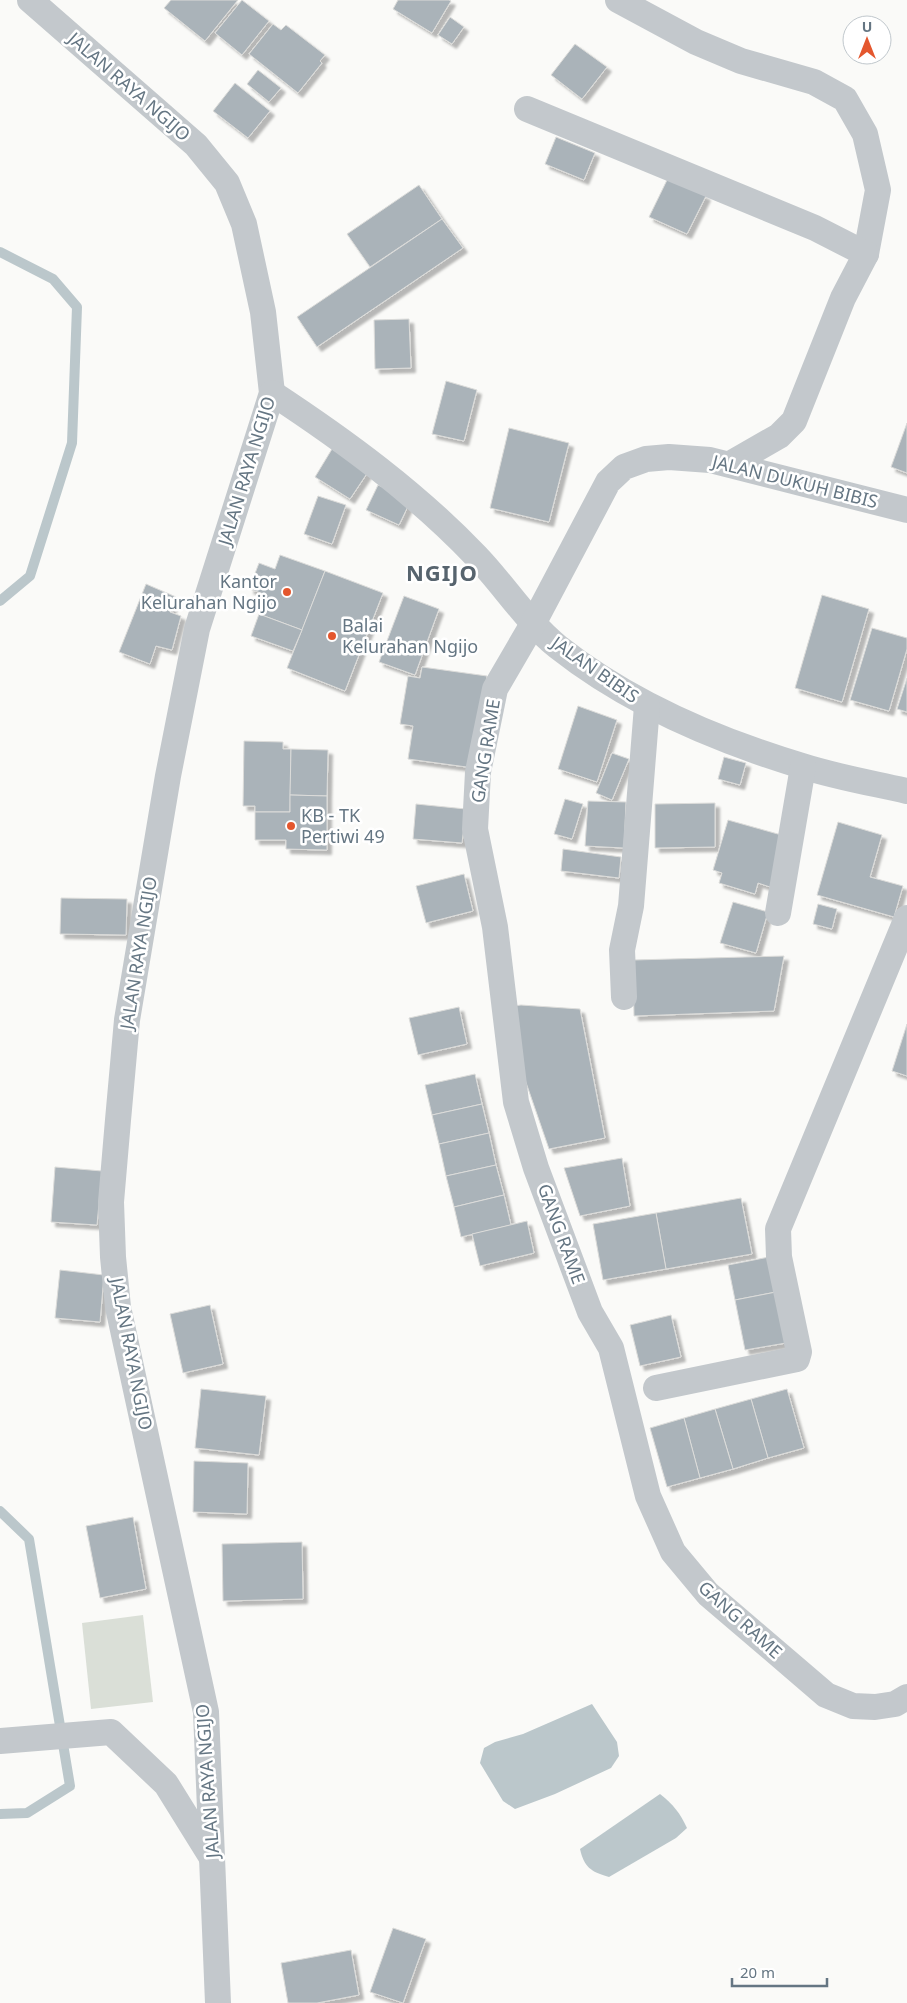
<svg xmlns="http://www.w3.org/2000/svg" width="907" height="2003" font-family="'Noto Sans',sans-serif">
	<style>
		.green { fill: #dadfd7 }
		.water { fill: #bbc7cb }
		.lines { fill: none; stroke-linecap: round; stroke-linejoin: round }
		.stream { stroke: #bbc7cb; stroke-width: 10 }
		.building { fill: #aab3b9; stroke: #dcdcda; filter: url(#shadow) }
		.street { stroke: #c3c8cc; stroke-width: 26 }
		.poi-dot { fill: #e4572e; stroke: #fff; stroke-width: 2 }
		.labels { text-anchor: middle; stroke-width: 5; stroke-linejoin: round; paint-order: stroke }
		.street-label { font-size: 18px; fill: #657683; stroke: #fff }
		.poi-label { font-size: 18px; fill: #657683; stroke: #fff; text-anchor: start }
		.district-label { font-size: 22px; font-weight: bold; letter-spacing: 1px; fill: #57646e; stroke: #fff }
	</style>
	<defs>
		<filter id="shadow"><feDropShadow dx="4.5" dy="4.5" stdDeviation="1" flood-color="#0004"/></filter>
	</defs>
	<rect width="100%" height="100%" fill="#fafaf8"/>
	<polygon class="green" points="143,1615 153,1702 91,1709 82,1623"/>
	<g class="water">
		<polygon points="592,1704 617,1742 619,1756 611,1768 555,1794 515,1809 503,1801 480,1763 484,1748 495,1742 523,1734"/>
		<path d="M660 1794C673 1804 680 1813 687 1828L676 1838 609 1877C591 1872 584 1867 580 1849Z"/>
	</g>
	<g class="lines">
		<g class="stream">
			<polyline points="0,252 53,279 77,307 72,443 30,576 0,601"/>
			<polyline points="0,1511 29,1539 70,1786 27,1813 0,1814"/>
		</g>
	</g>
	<g class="building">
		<polygon points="171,0 238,0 205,41 164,8"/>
		<polygon points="242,0 269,21 242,55 215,33"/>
		<polygon points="398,0 449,0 451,1 432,33 393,9"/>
		<polygon points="450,17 464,27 452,44 438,35"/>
		<polygon points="273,24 281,30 286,25 325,55 320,61 322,63 298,93 249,54"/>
		<polygon points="575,44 607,67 582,99 551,75"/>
		<polygon points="258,70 281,88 269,102 247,84"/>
		<polygon points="235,83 270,111 248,138 213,111"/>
		<polygon points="556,137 595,153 584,180 545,164"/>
		<polygon points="668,178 706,196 687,234 649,217"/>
		<polygon points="419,185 442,219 370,267 347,234"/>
		<polygon points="442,219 463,248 317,347 297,317"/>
		<polygon points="409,319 411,368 375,369 374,320"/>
		<polygon points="446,381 477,390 464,441 432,434"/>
		<polygon points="907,423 907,473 891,467"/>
		<polygon points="509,428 569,443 549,522 490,508"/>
		<polygon points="332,449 368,472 350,499 315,477"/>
		<polygon points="378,485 411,500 399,525 366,510"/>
		<polygon points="318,496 346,505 332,544 304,534"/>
		<polygon points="280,555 325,571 302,630 259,614 267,595 249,589 259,563 275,569"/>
		<polygon points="325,571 383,593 345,691 287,668"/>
		<polygon points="146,584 176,597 170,612 181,616 172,650 156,646 150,664 119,652"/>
		<polygon points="822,595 869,609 842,702 795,688"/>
		<polygon points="404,596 439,609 415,675 379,662"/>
		<polygon points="259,614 302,630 293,651 251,636"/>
		<polygon points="872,628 907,638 907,649 889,711 850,700"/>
		<polygon points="422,667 487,676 474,768 408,759 413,726 400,724 408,676 420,678"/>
		<polygon points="907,678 907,712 897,709"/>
		<polygon points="578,706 617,720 597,782 558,769"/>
		<polygon points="244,741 283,742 283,749 291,749 290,812 255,812 255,806 243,806"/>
		<polygon points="291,749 328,750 327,796 290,795"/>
		<polygon points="612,753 629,759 612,800 596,793"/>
		<polygon points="724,757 746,763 740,785 718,779"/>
		<polygon points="290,795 327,796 327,850 286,849 286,840 255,840 255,812 290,812"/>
		<polygon points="565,799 583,804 572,839 554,834"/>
		<polygon points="588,801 626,802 624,848 585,846"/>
		<polygon points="715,803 715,847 655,848 655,804"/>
		<polygon points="416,804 466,809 462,843 413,839"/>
		<polygon points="728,820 785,836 770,887 758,883 755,894 719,883 722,873 713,870"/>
		<polygon points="838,822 882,835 870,877 903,886 894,917 817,895"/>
		<polygon points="563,849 621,857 619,878 561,871"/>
		<polygon points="464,874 473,911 426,923 416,886"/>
		<polygon points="61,898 127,899 126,935 60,934"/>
		<polygon points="733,902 768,912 756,953 720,943"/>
		<polygon points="818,904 837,909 832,929 813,924"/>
		<polygon points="784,956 774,1011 634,1016 633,960"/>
		<polygon points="521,1005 580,1009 605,1138 549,1149 522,1071 513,1006"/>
		<polygon points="459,1007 467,1044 418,1055 409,1018"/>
		<polygon points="907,1024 907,1076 892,1071"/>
		<polygon points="475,1074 482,1104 432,1115 425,1085"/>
		<polygon points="482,1104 489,1133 439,1144 432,1115"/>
		<polygon points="489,1133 496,1165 446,1176 439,1144"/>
		<polygon points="622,1158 630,1206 580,1216 564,1168"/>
		<polygon points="496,1165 504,1195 454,1207 446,1176"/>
		<polygon points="55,1167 102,1171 97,1225 51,1222"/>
		<polygon points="504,1195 511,1225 461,1237 454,1207"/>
		<polygon points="741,1198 752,1254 666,1269 656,1213"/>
		<polygon points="656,1213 666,1269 603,1280 593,1224"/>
		<polygon points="527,1221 534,1253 480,1266 472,1234"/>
		<polygon points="769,1257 776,1292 735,1300 728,1265"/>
		<polygon points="60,1270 104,1275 100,1322 55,1318"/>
		<polygon points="776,1292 786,1343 745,1350 735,1300"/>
		<polygon points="210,1305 223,1364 183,1373 170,1314"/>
		<polygon points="671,1315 681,1357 640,1366 630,1325"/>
		<polygon points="201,1389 266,1396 259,1455 195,1448"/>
		<polygon points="787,1389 804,1448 768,1458 751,1399"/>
		<polygon points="751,1399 768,1458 733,1469 715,1409"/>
		<polygon points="715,1409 733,1469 700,1478 684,1418"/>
		<polygon points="684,1418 700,1478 667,1487 650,1428"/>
		<polygon points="194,1461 248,1463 247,1514 193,1512"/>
		<polygon points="133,1517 146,1589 100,1598 86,1526"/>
		<polygon points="302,1542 303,1599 223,1601 222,1544"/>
		<polygon points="393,1928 426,1939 403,2003 370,1992"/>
		<polygon points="351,1950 359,1995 317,2003 288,2003 281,1963"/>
	</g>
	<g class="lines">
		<g class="street">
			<polyline points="30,0 196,145 227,183 244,224 263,312 272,393 197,629 168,776 127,1020 118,1120 111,1202 113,1257 118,1307 206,1712 218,2003"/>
			<polyline points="618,0 696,42 741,61 814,82 845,99 865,134 878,190 866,254"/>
			<polyline points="527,109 815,228 866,254 843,298 794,421 779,436 730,464"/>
			<path d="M272 393C345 441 416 493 476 556 504 585 527 622 558 647 630 704 716 740 802 766 836 777 872 783 907 791"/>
			<polyline points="907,510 710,460 669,457 646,459 624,467 608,482 534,622 495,689 478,772 475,829 495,927 516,1102 536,1168 590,1312 611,1348 648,1496 673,1552 708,1594 826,1695 853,1706 875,1707 895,1704 907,1697"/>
			<polyline points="778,913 803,767"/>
			<polyline points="624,997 622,950 631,906 647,706"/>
			<polyline points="656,1388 797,1359 799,1352 779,1257 778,1229 907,918"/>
			<polyline points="0,1741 111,1732 166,1784 212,1858"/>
		</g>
	</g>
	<g class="poi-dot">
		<circle cx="287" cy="592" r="5"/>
		<circle cx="332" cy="636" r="5"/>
		<circle cx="291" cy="826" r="5"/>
	</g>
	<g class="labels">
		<g class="street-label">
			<text transform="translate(129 87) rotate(41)" y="6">JALAN RAYA NGIJO</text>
			<text transform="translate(247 471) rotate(-73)" y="6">JALAN RAYA NGIJO</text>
			<text transform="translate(795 482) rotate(14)" y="6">JALAN DUKUH BIBIS</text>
			<text transform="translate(595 670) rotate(35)" y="6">JALAN BIBIS</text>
			<text transform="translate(486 751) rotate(-81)" y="6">GANG RAME</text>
			<text transform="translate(139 953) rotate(-81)" y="6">JALAN RAYA NGIJO</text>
			<text transform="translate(561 1234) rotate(70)" y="6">GANG RAME</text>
			<text transform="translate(131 1354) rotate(79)" y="6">JALAN RAYA NGIJO</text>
			<text transform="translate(740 1620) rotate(42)" y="6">GANG RAME</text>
			<text transform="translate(208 1781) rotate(-94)" y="6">JALAN RAYA NGIJO</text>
		</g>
		<g class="poi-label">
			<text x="277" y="588" text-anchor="end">Kantor<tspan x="277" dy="21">Kelurahan Ngijo</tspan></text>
			<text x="342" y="632">Balai<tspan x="342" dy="21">Kelurahan Ngijo</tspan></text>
			<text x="301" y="822">KB - TK<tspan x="301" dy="21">Pertiwi 49</tspan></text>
		</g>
		<g class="district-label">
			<text x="442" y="581">NGIJO</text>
		</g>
	</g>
	<g transform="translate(867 40)"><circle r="24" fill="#ffffff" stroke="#c1c8cd"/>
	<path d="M0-4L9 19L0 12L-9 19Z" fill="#e4572e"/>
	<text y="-8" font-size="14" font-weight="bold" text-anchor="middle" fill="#657683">U</text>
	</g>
	<path d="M732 1978v8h95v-8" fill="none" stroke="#657683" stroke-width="2.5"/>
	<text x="740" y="1978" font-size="15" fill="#657683" stroke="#ffffff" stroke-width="4" paint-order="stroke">20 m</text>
</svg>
